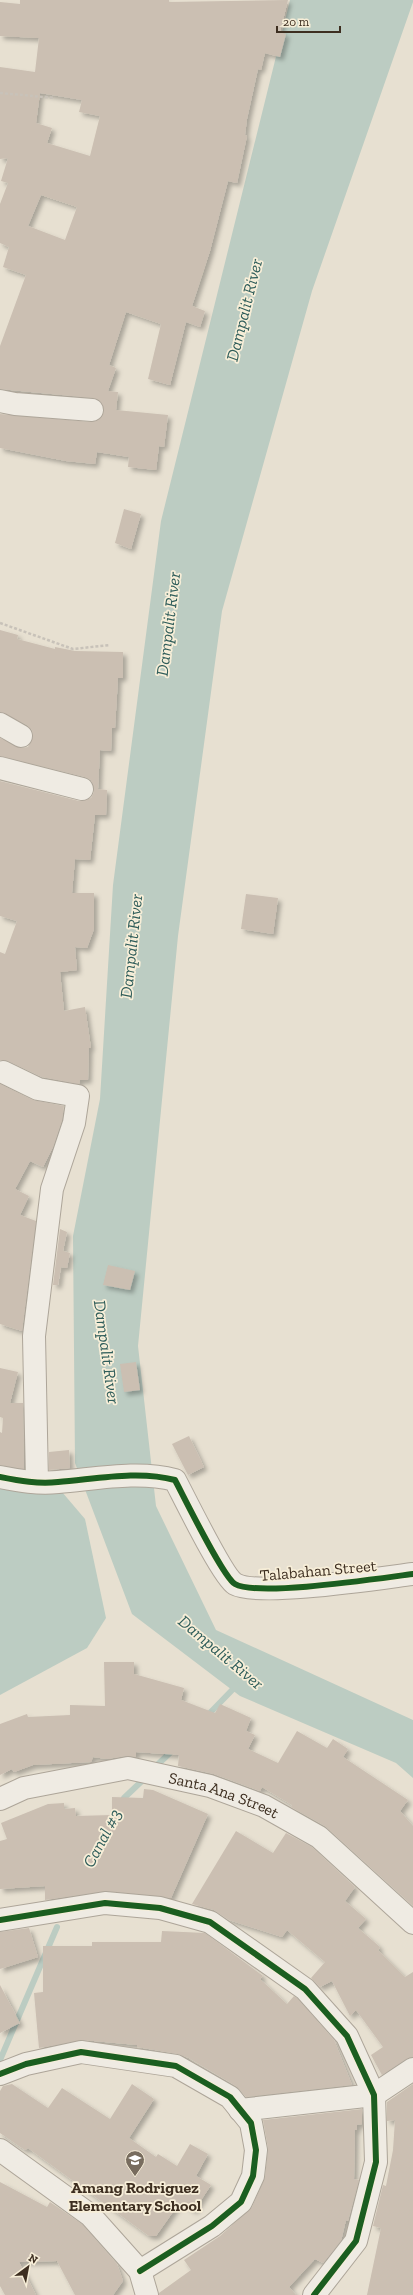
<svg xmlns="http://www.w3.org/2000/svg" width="413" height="2295" font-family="'Zilla Slab',serif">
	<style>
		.water { fill: #bcccc2 }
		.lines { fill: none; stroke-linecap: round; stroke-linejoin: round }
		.stream { stroke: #bcccc2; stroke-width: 6 }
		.building { fill: #cbbfb2; fill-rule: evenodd; filter: url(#shadow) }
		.minor-casing { stroke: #ada599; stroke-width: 24 }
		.path { stroke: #c8c2b9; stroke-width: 2.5; stroke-dasharray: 3 2; stroke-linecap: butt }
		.minor { stroke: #efebe3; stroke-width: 22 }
		.cycleway-casing { stroke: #f7eed8; stroke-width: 8 }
		.cycleway { stroke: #1b5e20; stroke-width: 6 }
		.labels { text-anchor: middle; stroke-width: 3.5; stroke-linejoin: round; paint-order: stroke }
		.street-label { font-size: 16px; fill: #3d2e20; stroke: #f7eed8 }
		.poi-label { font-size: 16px; font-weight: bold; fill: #3d2e20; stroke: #f7eed8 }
		.water-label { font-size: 17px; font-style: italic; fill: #2f5d5a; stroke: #f7eed8 }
	</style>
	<defs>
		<filter id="shadow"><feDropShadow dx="3.5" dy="3.5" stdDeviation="2" flood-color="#0004"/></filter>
	</defs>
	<rect width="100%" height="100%" fill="#e7e0d1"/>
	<g class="water">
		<polygon points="290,0 413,0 413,2 312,291 222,611 178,936 138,1346 156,1506 216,1630 413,1720 413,1778 396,1763 240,1696 132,1614 75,1463 73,1236 100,1099 113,885 161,521"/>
		<polygon points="0,1484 62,1492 85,1519 106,1618 87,1648 0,1695"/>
	</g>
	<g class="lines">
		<g class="stream">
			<polyline points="206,1717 237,1685"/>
			<polyline points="153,1769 174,1749"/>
			<polyline points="121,1804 124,1798 145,1778"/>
			<polyline points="0,2060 57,1927"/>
		</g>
	</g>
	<g class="building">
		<path d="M20 0H169V2L288 0 280 32 286 34 280 57 265 53 261 70 258 69 247 119 245 135 247 136 237 183 228 181 210 251 192 306 205 311 200 327 186 322 170 385 148 379 161 324 126 312 109 365 116 368 108 391 118 392 116 410 168 415 164 447 159 446 156 470 128 467 129 457 97 452 95 464 66 461 0 448V414L91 422 102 417 104 411 99 400 93 398 0 389V346L26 275 3 267 9 247 0 243V204L8 183 1 181 8 158 0 159V67L35 72 39 38 0 36V2L20 4ZM40 93 82 100 79 112 100 116 90 156 47 143 52 128 36 123ZM41 195 77 207 65 240 28 226Z"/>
		<polygon points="124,509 141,514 131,549 115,543"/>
		<polygon points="0,630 18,635 17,639 55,649 55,647 75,651 123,652 123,678 118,678 115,728 112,728 111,751 100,750 98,789 107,790 106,815 95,815 90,860 75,859 72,893 94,893 94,929 87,948 75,947 77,970 60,972 64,1011 85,1007 91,1048 89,1048 88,1080 80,1080 79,1084 42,1077 8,1061 0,1060 0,952 5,954 17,921 0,916 0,781 79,801 91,798 94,792 91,780 85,777 0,756 0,738 21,748 28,747 33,736 32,730 27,725 0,712"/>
		<polygon points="246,894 278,898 273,934 241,929"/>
		<polygon points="0,1084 33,1100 64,1106 62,1120 53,1147 43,1167 30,1161 15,1189 29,1196 20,1215 36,1221 22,1331 0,1324"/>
		<polygon points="60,1229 67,1232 63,1251 70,1253 67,1268 61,1267 58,1285 53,1285"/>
		<polygon points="108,1265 135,1271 130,1290 103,1285"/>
		<polygon points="136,1362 140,1390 124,1392 120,1364"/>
		<polygon points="0,1368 18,1372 10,1403 23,1403 24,1469 0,1465 0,1432 2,1433 3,1418 0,1417"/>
		<polygon points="189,1436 204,1467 188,1475 172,1444"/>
		<polygon points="69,1450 70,1468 49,1470 49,1452"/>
		<polygon points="104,1662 134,1662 134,1674 184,1688 181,1700 215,1713 220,1704 251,1718 246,1731 255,1735 248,1749 278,1763 297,1731 327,1748 333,1739 348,1749 343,1757 408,1800 400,1811 413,1826 413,1906 325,1826 291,1807 292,1805 262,1787 260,1791 214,1774 178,1766 179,1755 136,1752 136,1757 126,1756 107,1759 93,1757 91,1762 33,1765 14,1772 12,1769 0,1775 0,1724 27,1714 28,1717 70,1715 70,1705 105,1706"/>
		<polygon points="144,1789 153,1790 208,1814 171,1898 106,1891 45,1900 45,1886 0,1889 0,1841 7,1839 1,1823 48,1804 64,1803 64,1809 75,1808 76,1816 112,1815 112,1797 143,1798"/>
		<polygon points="236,1831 273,1853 286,1833 312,1847 355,1887 345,1901 366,1919 358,1928 380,1947 378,1950 405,1977 413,1972 413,2057 406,2059 382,2075 371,2055 383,2047 356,2010 350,2016 332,1981 320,1987 311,1978 325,1962 287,1930 282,1937 229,1920 214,1910 192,1904"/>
		<polygon points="29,1928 38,1957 0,1969 0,1932"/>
		<polygon points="162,1931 205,1933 263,1976 260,1979 287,2004 294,1996 297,1998 334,2040 352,2085 246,2097 236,2086 189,2058 178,2054 137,2047 137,2045 83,2040 39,2048 34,1993 43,1992 43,1946 92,1946 92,1942 161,1942"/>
		<polygon points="0,1985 20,2023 0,2033"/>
		<polygon points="12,2084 48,2108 62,2088 110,2119 132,2084 154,2099 129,2138 156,2157 158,2154 177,2166 190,2144 208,2154 196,2176 211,2185 194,2211 180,2202 156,2236 149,2236 28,2148 25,2150 0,2133 0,2091 3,2086"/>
		<polygon points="413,2084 413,2295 367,2295 381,2228 373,2226 383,2185 386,2186 393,2150 395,2120 387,2121 387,2102"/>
		<polygon points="362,2109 362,2124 357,2125 357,2130 355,2130 354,2179 359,2180 348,2221 346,2220 341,2241 323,2263 315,2259 289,2287 296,2295 159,2295 159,2293 191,2270 184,2260 220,2236 252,2207 265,2177 268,2148 263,2120"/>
		<polygon points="0,2182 47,2207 50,2202 82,2224 117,2264 123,2281 113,2295 75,2295 57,2261 19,2262 36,2295 5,2295 0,2286"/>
	</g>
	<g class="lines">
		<g class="minor-casing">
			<g id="minor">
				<polyline points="0,401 15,404 92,410"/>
				<polyline points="0,724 21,736"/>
				<polyline points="0,768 82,789"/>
				<polyline points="3,1072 38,1089 78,1096 74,1123 52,1189 34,1336 37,1482"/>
				<path d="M0 1477C20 1481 38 1484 58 1482 96 1479 138 1470 175 1480 184 1497 223 1577 235 1584 258 1597 381 1578 413 1574"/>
				<path id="s1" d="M0 1799 24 1788 128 1768 210 1786 264 1806 319 1837 413 1923"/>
				<polyline points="0,1920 105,1903 160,1908 210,1922 305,1989 347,2036 374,2095 376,2162 356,2241 314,2295"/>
				<polyline points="0,2074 26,2064 81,2052 176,2066 230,2097 251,2123 256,2150 253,2176 241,2202 212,2226 140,2271"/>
				<polyline points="240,2110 374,2095 413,2069"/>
				<polyline points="0,2150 90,2215 140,2271 147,2295"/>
			</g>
		</g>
		<g class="path">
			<polyline points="0,93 55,98"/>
			<polyline points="0,623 73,649 110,645"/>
		</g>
		<use href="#minor" class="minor"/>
		<g class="cycleway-casing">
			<g id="cycleway">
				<path d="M0 1477C20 1481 38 1484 58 1482 96 1479 138 1470 175 1480 184 1497 223 1577 235 1584 258 1597 381 1578 413 1574"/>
				<polyline points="0,1920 105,1903 160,1908 210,1922 305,1989 347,2036 374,2095 376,2162 356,2241 314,2295"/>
				<polyline points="0,2074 26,2064 81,2052 176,2066 230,2097 251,2123 256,2150 253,2176 241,2202 212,2226 140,2271"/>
			</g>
		</g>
		<use href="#cycleway" class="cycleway"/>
	</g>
	<defs>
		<g id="school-pin" transform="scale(1)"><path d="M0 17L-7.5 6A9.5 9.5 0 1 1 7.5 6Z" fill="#786c5e" stroke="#f7eed8"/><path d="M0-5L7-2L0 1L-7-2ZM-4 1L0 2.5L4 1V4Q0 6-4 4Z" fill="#fff"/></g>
	</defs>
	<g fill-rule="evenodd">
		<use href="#school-pin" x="135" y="2160"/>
	</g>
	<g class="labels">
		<g class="street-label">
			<text transform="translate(318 1570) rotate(-5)" y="6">Talabahan Street</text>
			<text dy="6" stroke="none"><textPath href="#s1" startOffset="232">Santa Ana Street</textPath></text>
		</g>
		<g class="poi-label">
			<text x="135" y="2193">Amang Rodriguez<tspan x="135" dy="18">Elementary School</tspan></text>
		</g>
		<g class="water-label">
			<text transform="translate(244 310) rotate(-76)" y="6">Dampalit River</text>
			<text transform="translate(168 624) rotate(-83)" y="6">Dampalit River</text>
			<text transform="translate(131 946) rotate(-84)" y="6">Dampalit River</text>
			<text transform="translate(107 1352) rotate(82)" y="6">Dampalit River</text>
			<text transform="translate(221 1652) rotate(40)" y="6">Dampalit River</text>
			<text transform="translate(102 1838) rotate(-62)" y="6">Canal #3</text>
		</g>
	</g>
	<g transform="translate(28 2267) rotate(32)" stroke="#f7eed8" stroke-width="3" paint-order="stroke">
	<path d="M0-3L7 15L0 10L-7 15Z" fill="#3d2e20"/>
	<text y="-6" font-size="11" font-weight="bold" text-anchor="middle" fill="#3d2e20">N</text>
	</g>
	<path d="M277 26v6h63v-6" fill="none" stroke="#3d2e20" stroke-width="2"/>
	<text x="283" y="26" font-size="12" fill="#3d2e20" stroke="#f7eed8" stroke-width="3" paint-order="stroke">20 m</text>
</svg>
